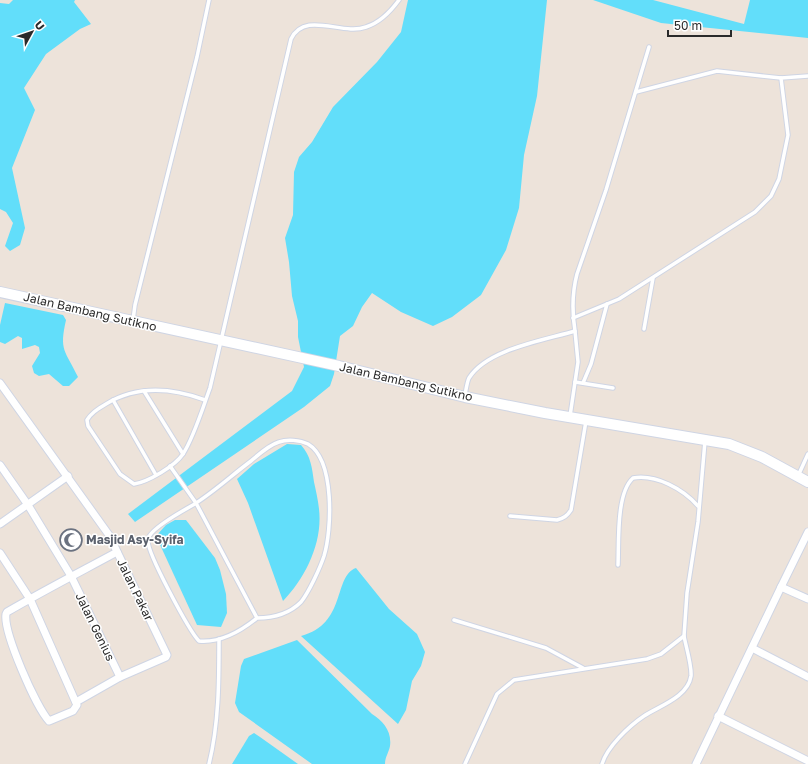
<svg xmlns="http://www.w3.org/2000/svg" width="808" height="764" font-family="'Golos Text',sans-serif">
	<style>
		.water { fill: #62defa }
		.pier { fill: #ede3da }
		.lines { fill: none; stroke-linecap: round; stroke-linejoin: round }
		.lane-casing { stroke: #cfd5e4; stroke-width: 5.5 }
		.street-casing { stroke: #cfd5e4; stroke-width: 9 }
		.secondary-casing { stroke: #cfd5e4; stroke-width: 12 }
		.lane { stroke: #fff; stroke-width: 3.5 }
		.street { stroke: #fff; stroke-width: 7 }
		.secondary { stroke: #fff; stroke-width: 10 }
		.labels { text-anchor: middle; stroke-width: 3; stroke-linejoin: round; paint-order: stroke }
		.street-label { font-size: 12px; fill: #2a2a2a; stroke: #fff }
		.worship-label { font-size: 12px; font-weight: bold; fill: #5b616d; stroke: #fff; text-anchor: start }
	</style>
	<rect width="100%" height="100%" fill="#ede3da"/>
	<g class="water">
		<polygon points="13,0 75,0 74,2 91,24 80,29 46,54 24,88 35,110 12,168 25,228 20,245 10,251 5,246 13,223 6,212 0,209 0,3 9,4"/>
		<polygon points="408,0 547,0 537,96 524,155 519,208 506,250 481,295 452,317 433,326 401,312 372,293 362,307 353,326 340,336 334,374 330,386 304,407 135,522 128,514 292,391 304,367 298,337 298,321 292,296 289,262 285,238 293,215 294,172 299,157 312,142 333,107 377,62 401,32"/>
		<polygon points="593,0 808,0 808,38 661,23"/>
		<path d="M5 303 63 315 66 320C59 351 65 350 78 377L69 386H63L49 374 39 376 34 373 32 366 40 353 39 347 35 345 22 349V338L18 336 5 344 0 342V325Z"/>
		<path d="M287 444 301 445C311 456 312 468 314 482 316 491 318 500 319 509 323 543 305 578 283 601L248 503 237 479 254 464Z"/>
		<polygon points="175,520 186,520 215,558 220,570 226,594 227,613 221,627 197,625 156,536 166,525"/>
		<path d="M356 568 389 609 417 634 425 652 421 666 412 681 406 710 398 724 301 636C347 624 333 576 356 568Z"/>
		<path d="M297 640 372 714C383 721 392 731 390 746 389 752 385 757 385 764H312L239 712 235 703 241 666 244 659Z"/>
		<polygon points="254,733 260,737 298,764 232,764 249,736"/>
	</g>
	<polygon class="pier" points="653,0 750,0 744,24"/>
	<g class="lines">
		<g class="lane-casing">
			<g id="lane">
				<polyline points="636,92 717,71 781,78"/>
				<polyline points="573,318 619,299 755,212 771,196 779,179 788,135 781,78 808,76"/>
				<polyline points="133,320 135,305 197,57 209,0"/>
				<polyline points="644,329 653,278"/>
				<polyline points="575,382 613,388"/>
				<polyline points="583,383 591,364 607,304"/>
				<polyline points="144,391 183,454"/>
				<path d="M465 395C466 390 467 382 469 378 487 349 545 340 575 331 572 312 572 293 577 274L606 190 649 47"/>
				<polyline points="113,400 156,475"/>
				<path d="M205 400C172 388 137 385 106 404 98 409 92 412 87 420L88 426 120 474 134 484C148 482 175 466 183 454 194 437 203 407 210 388L291 39C305 10 342 36 366 27 379 23 391 11 399 0"/>
				<polyline points="570,416 578,362 575,331"/>
				<path d="M170 466 196 503 257 618C273 618 289 614 301 602 309 592 320 568 324 556 332 530 335 460 308 444 300 440 287 439 279 442 269 445 259 454 251 461 232 475 214 492 193 505 184 510 150 529 148 539 145 550 190 632 199 641 221 643 241 631 257 618"/>
				<polyline points="798,476 808,454"/>
				<path d="M510 516 557 520C564 518 567 516 571 510L586 421"/>
				<path d="M618 565C619 542 616 493 633 478 656 474 683 489 698 506"/>
				<polyline points="454,620 546,648 583,668"/>
				<path d="M209 764C219 723 219 681 219 639"/>
				<polyline points="465,764 497,694 514,680 647,659 661,654 684,636 687,593 698,522 705,441"/>
				<path d="M602 764C607 747 629 726 644 716 659 706 688 697 691 676 692 666 686 647 684 636"/>
			</g>
		</g>
		<g class="street-casing">
			<g id="street">
				<polyline points="0,383 109,535 167,655 166,657 120,677 76,702"/>
				<polyline points="0,465 28,505 71,576 120,677"/>
				<polyline points="0,524 68,476"/>
				<polyline points="808,532 781,587 808,599"/>
				<path d="M0 553 30 599 77 705 73 711 49 721C36 707 3 632 6 614L7 612C43 591 80 572 117 552"/>
				<polyline points="752,648 808,677"/>
				<polyline points="718,716 808,761"/>
				<polyline points="696,764 781,587"/>
			</g>
		</g>
		<g class="secondary-casing">
			<polyline id="secondary" points="0,292 339,366 465,397 545,413 729,444 762,457 808,482"/>
		</g>
		<use href="#lane" class="lane"/>
		<use href="#street" class="street"/>
		<use href="#secondary" class="secondary"/>
	</g>
	<defs>
		<g id="mosque-ring" transform="scale(1.15)"><circle r="9.5" fill="#fff" stroke="#6b7280" stroke-width="1.5"/><path d="M3.5-4.9A6 6 0 1 0 3.5 4.9A5 5 0 1 1 3.5-4.9Z" fill="#6b7280"/></g>
	</defs>
	<g fill-rule="evenodd">
		<use href="#mosque-ring" x="71" y="540"/>
	</g>
	<g class="labels">
		<g class="street-label">
			<text transform="translate(90 312) rotate(13)" y="4">Jalan Bambang Sutikno</text>
			<text transform="translate(406 382) rotate(13)" y="4">Jalan Bambang Sutikno</text>
			<text transform="translate(135 590) rotate(64)" y="4">Jalan Pakar</text>
			<text transform="translate(95 627) rotate(64)" y="4">Jalan Genius</text>
		</g>
		<g class="worship-label">
			<text x="86" y="544">Masjid Asy-Syifa</text>
		</g>
	</g>
	<g transform="translate(32 32) rotate(50)" stroke="#ffffff" stroke-width="3" paint-order="stroke">
	<path d="M0-3L7 15L0 10L-7 15Z" fill="#2a2a2a"/>
	<text y="-6" font-size="11" font-weight="bold" text-anchor="middle" fill="#2a2a2a">U</text>
	</g>
	<path d="M668 30v6h63v-6" fill="none" stroke="#2a2a2a" stroke-width="2"/>
	<text x="674" y="30" font-size="12" fill="#2a2a2a" stroke="#ffffff" stroke-width="3" paint-order="stroke">50 m</text>
</svg>
